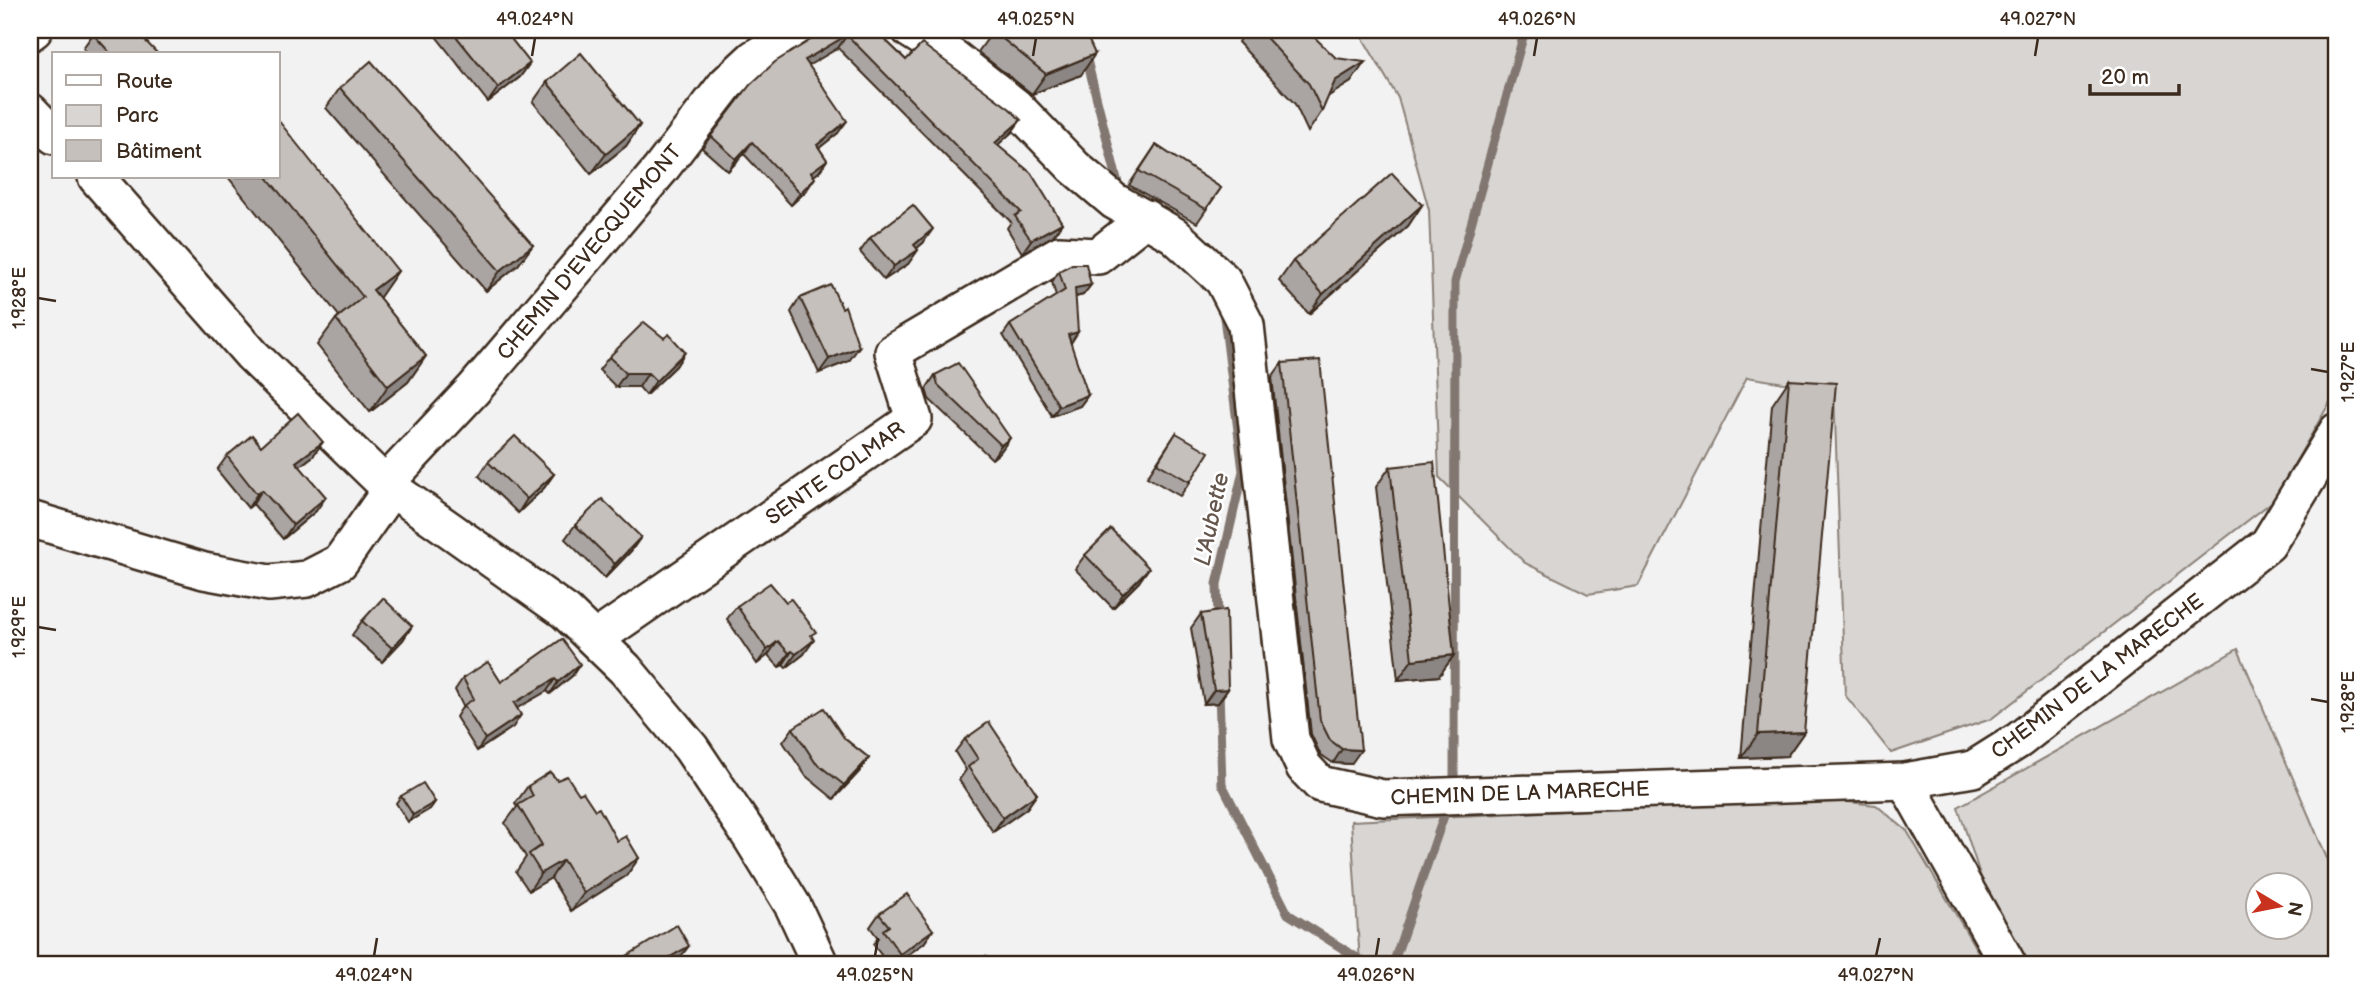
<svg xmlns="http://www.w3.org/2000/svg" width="2367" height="994" font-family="'Balsamiq Sans',sans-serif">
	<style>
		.green { fill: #d8d5d2; stroke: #8a8078; stroke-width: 2; fill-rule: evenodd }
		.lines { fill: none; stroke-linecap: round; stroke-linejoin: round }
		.stream { stroke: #827770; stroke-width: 9 }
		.minor-casing { stroke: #3b2a1e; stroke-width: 40 }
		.minor { stroke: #fff; stroke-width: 35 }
		.wall { fill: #aaa5a3; stroke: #3b2a1e; stroke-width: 2 }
		.shaded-wall { fill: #8b8684; stroke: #3b2a1e; stroke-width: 2 }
		.building { fill: #c6c0bd; stroke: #3b2a1e; stroke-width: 2 }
		.ticks { fill: none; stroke: #3b2a1e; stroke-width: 2.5 }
		.labels { text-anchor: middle; stroke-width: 5; stroke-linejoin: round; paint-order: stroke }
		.street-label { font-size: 21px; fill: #3b2a1e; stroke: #fff }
		.water-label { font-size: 23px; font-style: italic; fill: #65574e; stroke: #fff }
		.neatline { fill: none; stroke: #3b2a1e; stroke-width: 2.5 }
		.ticks-label { font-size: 18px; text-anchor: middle; fill: #3b2a1e }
	</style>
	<rect width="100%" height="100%" fill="#f3f2f2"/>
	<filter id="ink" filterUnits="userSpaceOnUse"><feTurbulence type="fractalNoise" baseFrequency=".0143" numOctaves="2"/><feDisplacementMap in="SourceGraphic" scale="14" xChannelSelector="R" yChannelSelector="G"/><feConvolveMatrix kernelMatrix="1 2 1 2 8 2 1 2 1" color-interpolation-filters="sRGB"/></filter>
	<g filter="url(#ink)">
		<g class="green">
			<polygon points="1358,30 2337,30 2337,390 2273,501 1991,719 1891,753 1845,695 1834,391 1747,377 1638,586 1588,594 1525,563 1439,477 1429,210 1398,98"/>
			<path d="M2238 649 2337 882V964H2009L1958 807ZM2258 886H2300V928H2258Z"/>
			<polygon points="1820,799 1876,805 1907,831 1985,964 1360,964 1351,821"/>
		</g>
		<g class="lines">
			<g class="stream">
				<polyline points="1085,52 1120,191"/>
				<polyline points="1218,620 1217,584 1243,471 1223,309"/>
				<polyline points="1219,690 1222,784 1288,914 1367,964"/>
				<polyline points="1454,787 1455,282 1525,30"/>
				<polyline points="1393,964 1448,804"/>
			</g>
			<g class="minor-casing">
				<g id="minor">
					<polyline points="910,30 954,58 1015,106 1074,167 1114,201 1174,235 1223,280 1246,325 1291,739 1304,767 1320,784 1383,798 1905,781 1973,769 2019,740 2268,544 2337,431"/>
					<polyline points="30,33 34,30"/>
					<polyline points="30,111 54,136"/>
					<polyline points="96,177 252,355 385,484 566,612 625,669 691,748 752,839 793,906 820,964"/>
					<polyline points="385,484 474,389 660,170 726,84 754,58 800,30"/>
					<polyline points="30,519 204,571 269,583 307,579 340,562 391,489"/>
					<polyline points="595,639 914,419 893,352 1059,254 1098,256 1146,218"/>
					<polyline points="1905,781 2008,964"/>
				</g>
			</g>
			<use href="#minor" class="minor"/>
		</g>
		<g class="wall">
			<polygon points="431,30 504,30 530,63 520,77 488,102"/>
			<polygon points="820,30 875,30 906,60 1012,132 997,145 1062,223 1053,236 1022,253 1007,228 1011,222 838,48 808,65 838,133 819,148 827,160 819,172 813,176 806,191 791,205 744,154 728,171 702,148 711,136 819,35"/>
			<polygon points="1237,30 1307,30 1351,82 1328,96 1322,111 1308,132 1295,104 1238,42 1241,37"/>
			<polygon points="993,31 1085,33 1081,75 1032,94 978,52"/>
			<polygon points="93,34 158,54 88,54 83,48"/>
			<polygon points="547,82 640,125 626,146 591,174 533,102"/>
			<polygon points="340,88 533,245 518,265 486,291 326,108"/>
			<polygon points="1156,145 1221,188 1197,223 1129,185"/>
			<polygon points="228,177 278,177 398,271 379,298 426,356 408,382 370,412 317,345 336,319 339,316"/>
			<polygon points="1422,205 1408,226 1309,314 1279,281 1293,261"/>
			<polygon points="870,238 923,243 917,248 918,250 908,264 884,280 860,252"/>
			<polygon points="1059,271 1091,285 1083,295 1075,297 1070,343 1088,395 1080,406 1052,416 1003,335 1010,325 1056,296 1052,282"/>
			<polygon points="800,298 842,308 849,361 819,373 791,312"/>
			<polygon points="664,338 685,352 676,366 646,395 639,387 616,387 599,370 609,357"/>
			<polygon points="1282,363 1351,764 1333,763 1320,754 1311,734 1272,377"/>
			<polygon points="935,375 1010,438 1000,452 992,459 929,399 926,389"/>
			<polygon points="1789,380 1804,732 1787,756 1741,758 1772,405"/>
			<polygon points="1176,433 1190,482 1180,496 1147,477"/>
			<polygon points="261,446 313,456 300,466 316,511 283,539 253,504 248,508 217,470 227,456"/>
			<polygon points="488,462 554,474 544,488 518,513 479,476"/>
			<polygon points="1390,467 1454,655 1439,676 1398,680 1376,487"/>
			<polygon points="575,525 641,537 631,551 605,578 565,539"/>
			<polygon points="1085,555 1139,582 1113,608 1075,569"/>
			<polygon points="737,606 812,637 804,654 786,668 783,665 779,667 768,655 757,664 727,619"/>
			<polygon points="1201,614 1228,689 1218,703 1204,704 1191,628"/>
			<polygon points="362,621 412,626 403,640 382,662 352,635"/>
			<polygon points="572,676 550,694 547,691 517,708 513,727 477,751 456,717 463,706 455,690 463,678 501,682"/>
			<polygon points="793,728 845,739 869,758 859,772 834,799 806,776 783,742"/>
			<polygon points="965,739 1037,794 1027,808 993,832 959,780 966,770 955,752"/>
			<polygon points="557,780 579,794 595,810 617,841 639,858 626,876 571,911 551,878 529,891 516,872 526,857 505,823 517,807 515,804 528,786"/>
			<polygon points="401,796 435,802 430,809 408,822 396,803"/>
			<polygon points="879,914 933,930 924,943 895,964 888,964 873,944 878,938 870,927"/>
		</g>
		<g class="shaded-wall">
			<polygon points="847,35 838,48 796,73 805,60"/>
			<polygon points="1095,54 1081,75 1032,94 1046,74"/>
			<polygon points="1365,62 1351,82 1321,101 1335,81"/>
			<polygon points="530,63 520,77 488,102 498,88"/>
			<polygon points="1021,120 1012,132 986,156 995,143"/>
			<polygon points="847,121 838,133 808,157 817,145"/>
			<polygon points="640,125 626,146 591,174 606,154"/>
			<polygon points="752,142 744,154 728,171 736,159"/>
			<polygon points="827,160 819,172 802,185 811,172"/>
			<polygon points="815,178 806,191 791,205 800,193"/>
			<polygon points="1422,205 1408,226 1309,314 1323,294"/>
			<polygon points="1062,223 1053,236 1022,253 1031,240"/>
			<polygon points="933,229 923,243 904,259 914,245"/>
			<polygon points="533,245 518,265 486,291 500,271"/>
			<polygon points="918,250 908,264 884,280 894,266"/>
			<polygon points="398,271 380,297 355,316 373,290"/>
			<polygon points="1091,285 1083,295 1067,299 1075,288"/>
			<polygon points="1078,332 1071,343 1068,335"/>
			<polygon points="859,347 849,361 819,373 829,359"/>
			<polygon points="685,352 676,366 646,395 656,381"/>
			<polygon points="426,356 408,382 370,412 388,386"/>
			<polygon points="626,373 648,373 639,387 616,387"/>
			<polygon points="1088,395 1080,406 1052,416 1059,406"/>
			<polygon points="1010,438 1000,452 992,459 1001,445"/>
			<polygon points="323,442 313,456 287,476 296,462"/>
			<polygon points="554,474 544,488 518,513 527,499"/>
			<polygon points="262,490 253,504 248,508 257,494"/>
			<polygon points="326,497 316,511 283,539 293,525"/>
			<polygon points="641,537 631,551 605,578 615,564"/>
			<polygon points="1149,568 1139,582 1113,608 1123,594"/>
			<polygon points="412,626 403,640 382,662 392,648"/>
			<polygon points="814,640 804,654 786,668 796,654"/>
			<polygon points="778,641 768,655 757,664 767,650"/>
			<polygon points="792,651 783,665 779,667 789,653"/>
			<polygon points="1454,655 1439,676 1398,680 1412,660"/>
			<polygon points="580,664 572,676 550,694 558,682"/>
			<polygon points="555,679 547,691 505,715 514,703"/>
			<polygon points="1228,689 1218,703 1204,704 1214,690"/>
			<polygon points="521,715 513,727 477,751 485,739"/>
			<polygon points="1804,732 1787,756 1741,758 1758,734"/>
			<polygon points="1342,749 1361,750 1351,764 1333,763"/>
			<polygon points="869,758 859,772 834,799 844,785"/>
			<polygon points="1037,794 1027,808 993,832 1003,818"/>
			<polygon points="435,802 430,809 408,822 413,815"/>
			<polygon points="639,858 626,876 571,911 584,893"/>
			<polygon points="563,860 551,878 529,891 541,873"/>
			<polygon points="933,930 924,943 895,964 893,964 900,954"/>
			<polygon points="689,946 679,959 671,964 658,964"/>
		</g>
		<g class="building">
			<polygon points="98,30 135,30 158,54 111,54 93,34"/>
			<polygon points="451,30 504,30 530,63 498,88"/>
			<polygon points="824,30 875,30 906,60 922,44 1010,109 1021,120 995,143 1031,173 1062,223 1031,240 1015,216 1021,212 847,35 805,60 847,121 817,145 827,160 811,172 815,178 800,193 752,142 736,159 711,136 750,85 775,62 820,34"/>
			<polygon points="996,30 1084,30 1095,54 1046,74 993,31"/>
			<polygon points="1259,30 1307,30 1336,58 1365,62 1335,81 1322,111 1309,84"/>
			<polygon points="581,53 640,125 606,154 547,82"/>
			<polygon points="371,61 533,245 500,271 340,88"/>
			<polygon points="278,120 398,271 373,290 426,356 388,386 336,319 363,297 267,177 278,177"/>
			<polygon points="1156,145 1221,188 1206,209 1139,171"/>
			<polygon points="1392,173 1422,205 1323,294 1293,261"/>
			<polygon points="913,205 933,229 914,245 918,250 894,266 870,238"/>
			<polygon points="1072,264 1086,264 1091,285 1075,288 1078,332 1068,335 1088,395 1059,406 1010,325 1065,290 1059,271"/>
			<polygon points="831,285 842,308 845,306 859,347 829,359 800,298"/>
			<polygon points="644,322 664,338 669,334 685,352 656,381 648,373 626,373 609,357"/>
			<polygon points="1320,360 1361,750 1342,749 1330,740 1320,720 1282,363"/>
			<polygon points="958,363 1010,438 1001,445 938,385 935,375"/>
			<polygon points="1789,380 1836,383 1804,732 1758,734"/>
			<polygon points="298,413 323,442 296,462 326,497 293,525 262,490 257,494 227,456 252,435 261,446"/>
			<polygon points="1176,433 1209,452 1190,482 1157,463"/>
			<polygon points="515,436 554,474 527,499 488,462"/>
			<polygon points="1434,462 1454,655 1412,660 1390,467"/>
			<polygon points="602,499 641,537 615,564 575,525"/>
			<polygon points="1111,529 1149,568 1123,594 1085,555"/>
			<polygon points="770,583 786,602 791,599 816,632 811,635 814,640 796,654 792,651 789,653 778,641 767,650 737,606"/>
			<polygon points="383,598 412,626 392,648 362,621"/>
			<polygon points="1226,610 1228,689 1214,690 1201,614"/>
			<polygon points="562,639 580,664 558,682 555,679 514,703 521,715 485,739 464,705 474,699 463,678 488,662 501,682"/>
			<polygon points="824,708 845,739 869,758 844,785 815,762 793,728"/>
			<polygon points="989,722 1037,794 1003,818 968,767 978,759 965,739"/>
			<polygon points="550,772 557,780 567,776 579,794 583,792 595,810 599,808 617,841 626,836 639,858 584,893 563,860 541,873 529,854 542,845 518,805 533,796 528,786"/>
			<polygon points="423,783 435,802 413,815 401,796"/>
			<polygon points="907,894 933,930 900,954 883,930 889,926 879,914"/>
			<polygon points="677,925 689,946 658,964 614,964"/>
			<polygon points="986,956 992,964 975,964"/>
		</g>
	</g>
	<path class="ticks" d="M532 56 535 38M1033 56 1036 38M1534 56 1537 38M2035 56 2038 38M38 298 56 301M2311 369 2328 372M38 627 56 630M2311 699 2328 702M374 956 377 938M875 956 878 938M1376 956 1379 938M1876 956 1880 938"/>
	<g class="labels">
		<g class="street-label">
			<text transform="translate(589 252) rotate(-50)" y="7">CHEMIN D'EVECQUEMONT</text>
			<text transform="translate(835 473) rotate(-35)" y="7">SENTE COLMAR</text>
			<text transform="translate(2097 676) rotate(-37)" y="7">CHEMIN DE LA MARECHE</text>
			<text transform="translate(1520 793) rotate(-2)" y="7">CHEMIN DE LA MARECHE</text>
		</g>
		<g class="water-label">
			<text transform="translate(1211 519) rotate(-78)" y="8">L'Aubette</text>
		</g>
	</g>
	<rect width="2367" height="994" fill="none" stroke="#fff" stroke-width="77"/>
	<rect x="52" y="52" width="228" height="126" fill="#ffffff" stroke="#b1aaa5" stroke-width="2"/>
	<rect x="66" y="75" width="35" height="10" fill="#ffffff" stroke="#b1aaa5" stroke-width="2"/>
	<text x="116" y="88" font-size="21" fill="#3b2a1e">Route</text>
	<rect x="66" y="105" width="35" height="21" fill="#d8d5d2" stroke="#b1aaa5" stroke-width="2"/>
	<text x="116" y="122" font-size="21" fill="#3b2a1e">Parc</text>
	<rect x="66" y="140" width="35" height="21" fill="#c6c0bd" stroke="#b1aaa5" stroke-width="2"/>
	<text x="116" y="158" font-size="21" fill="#3b2a1e">Bâtiment</text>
	<g transform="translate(2279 906) rotate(100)"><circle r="33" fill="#ffffff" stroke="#b1aaa5" stroke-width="2"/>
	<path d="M0-5L12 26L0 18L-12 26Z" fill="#c8321e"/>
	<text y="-10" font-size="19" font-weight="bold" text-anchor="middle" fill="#3b2a1e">N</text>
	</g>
	<path d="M2090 84v10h89v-10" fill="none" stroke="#3b2a1e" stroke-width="3.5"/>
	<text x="2101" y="84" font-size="21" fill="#3b2a1e" stroke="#ffffff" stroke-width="5" paint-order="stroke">20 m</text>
	<rect x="38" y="38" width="2290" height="918" class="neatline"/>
	<g class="ticks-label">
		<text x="535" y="25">49.024°N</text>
		<text x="1036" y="25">49.025°N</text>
		<text x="1537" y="25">49.026°N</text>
		<text x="2038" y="25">49.027°N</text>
		<text transform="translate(19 298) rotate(-90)" y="6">1.928°E</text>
		<text transform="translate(2348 372) rotate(-90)" y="6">1.927°E</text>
		<text transform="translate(19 627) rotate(-90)" y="6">1.929°E</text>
		<text transform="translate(2348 702) rotate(-90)" y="6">1.928°E</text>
		<text x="374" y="981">49.024°N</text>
		<text x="875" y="981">49.025°N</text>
		<text x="1376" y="981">49.026°N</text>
		<text x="1876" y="981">49.027°N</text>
	</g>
</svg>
